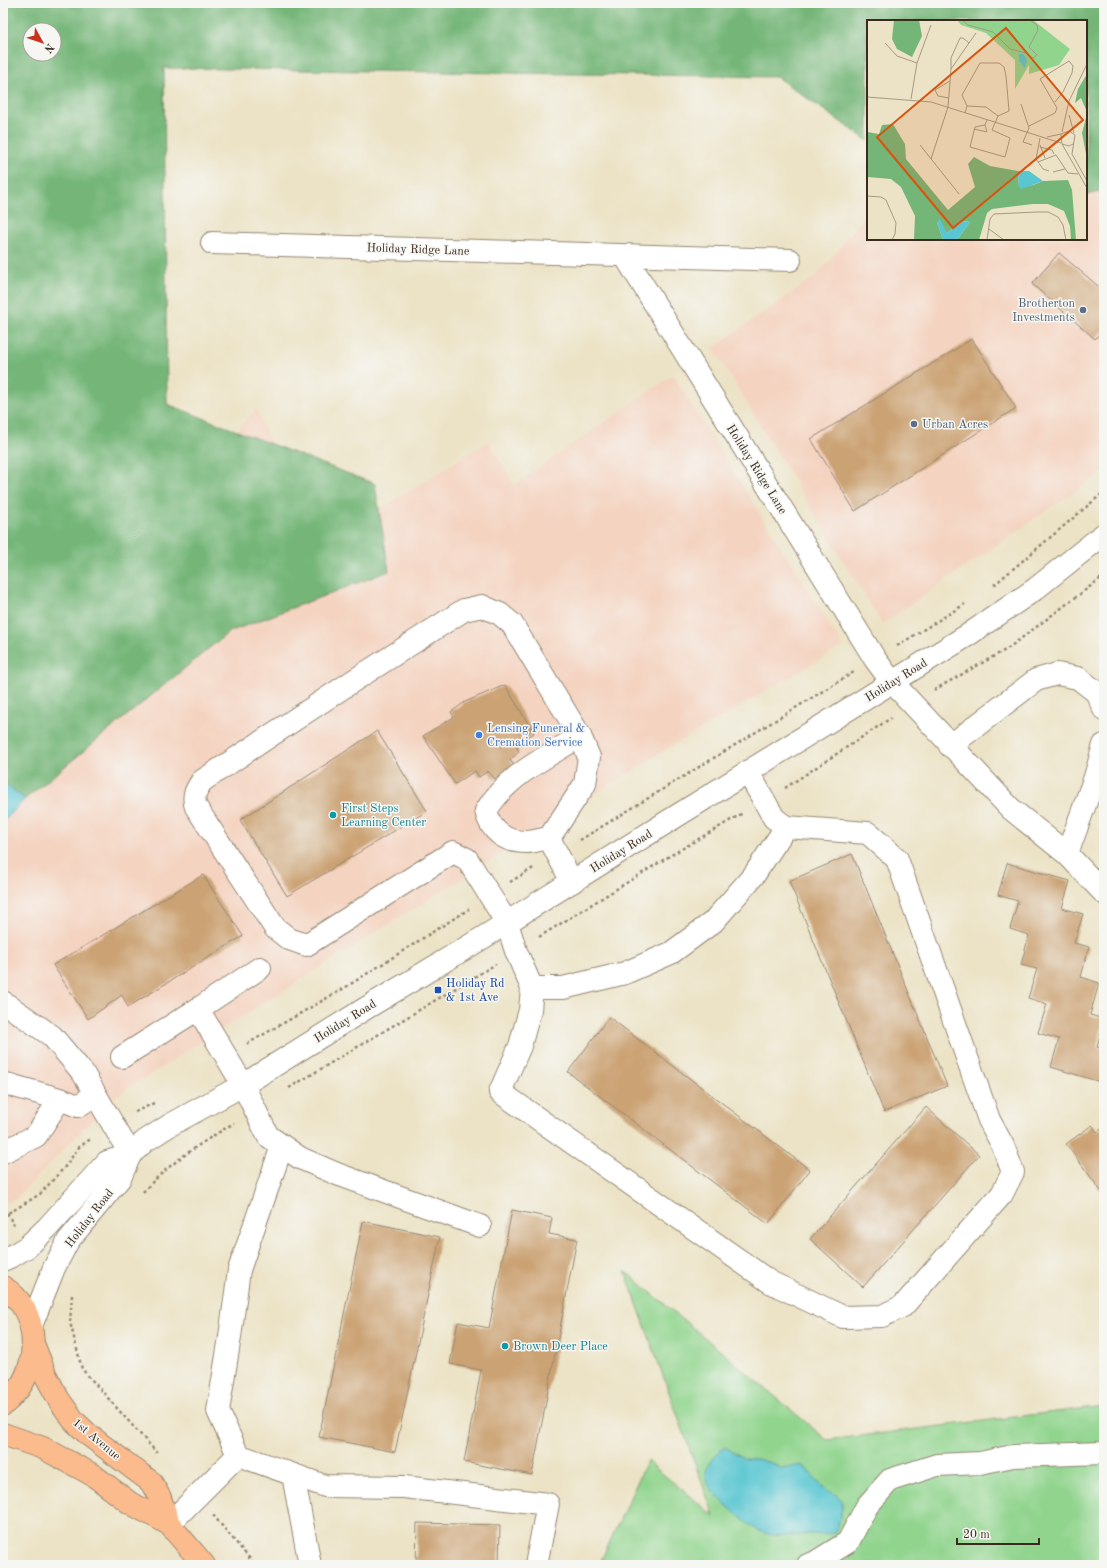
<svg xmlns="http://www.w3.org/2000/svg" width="1107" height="1568" font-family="'Old Standard TT',serif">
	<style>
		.built { fill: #f4d3c0 }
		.green { fill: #90d48d; stroke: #667f56 }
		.forest { fill: #74b678; stroke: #58704b; fill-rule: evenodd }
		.water { fill: #59c6d1; stroke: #4a7878 }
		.building { fill: #cba273 }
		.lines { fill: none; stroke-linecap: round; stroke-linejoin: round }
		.minor-casing { stroke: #948672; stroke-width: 24 }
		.major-casing { stroke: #948672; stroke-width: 24 }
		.path { stroke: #948672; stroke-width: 2.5; stroke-dasharray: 3 3; stroke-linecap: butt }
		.minor { stroke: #fff; stroke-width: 22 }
		.major { stroke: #fbbb8c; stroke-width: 22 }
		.service-dot { fill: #5c6f8a; stroke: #f6f6f2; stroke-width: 1.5 }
		.shop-dot { fill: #3f7fe0; stroke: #f6f6f2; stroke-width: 1.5 }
		.culture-dot { fill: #0f9aa8; stroke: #f6f6f2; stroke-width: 1.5 }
		.transit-dot { fill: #1a4fb4; stroke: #f6f6f2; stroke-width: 1.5 }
		.labels { text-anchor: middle; stroke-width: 3; stroke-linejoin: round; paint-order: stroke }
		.street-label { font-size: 12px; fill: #3b2a1e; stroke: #f6f6f2 }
		.service-label { font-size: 12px; fill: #4e5e75; stroke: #f6f6f2; text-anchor: end }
		.shop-label { font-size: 12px; fill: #366cbe; stroke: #f6f6f2; text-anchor: start }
		.culture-label { font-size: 12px; fill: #0d838f; stroke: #f6f6f2; text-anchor: start }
		.transit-label { font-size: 12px; fill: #164399; stroke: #f6f6f2; text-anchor: start }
		.inset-road { fill: none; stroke: #a59983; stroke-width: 1 }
		.view { fill: #d7540e; fill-opacity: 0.15; stroke: #d7540e; stroke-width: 2 }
		.inset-edge { fill: none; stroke: #3b2a1e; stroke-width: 2 }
	</style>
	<rect width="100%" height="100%" fill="#f6f6f2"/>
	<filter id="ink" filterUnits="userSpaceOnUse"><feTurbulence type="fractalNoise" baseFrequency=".025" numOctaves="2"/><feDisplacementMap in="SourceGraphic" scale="8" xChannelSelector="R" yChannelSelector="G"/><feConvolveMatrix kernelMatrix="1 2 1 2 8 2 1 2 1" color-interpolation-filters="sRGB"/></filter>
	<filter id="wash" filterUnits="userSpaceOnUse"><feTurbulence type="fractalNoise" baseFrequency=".012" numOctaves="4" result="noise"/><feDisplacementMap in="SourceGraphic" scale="16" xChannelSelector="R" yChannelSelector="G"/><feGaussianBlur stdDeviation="0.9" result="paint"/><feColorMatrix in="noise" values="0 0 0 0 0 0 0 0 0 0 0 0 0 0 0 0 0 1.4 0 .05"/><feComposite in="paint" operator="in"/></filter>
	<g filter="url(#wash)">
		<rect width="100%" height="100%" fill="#ece3c6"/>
		<g class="built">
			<polygon points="1104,3 1104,471 882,624 713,348 817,275 868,213 868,239 1086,239 1086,21 868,21 829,6"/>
			<polygon points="673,375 843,646 667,749 113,1098 16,1199 3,1203 3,700 256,409 316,549 489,441 514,485"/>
		</g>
		<polygon class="green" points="625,1271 827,1440 1104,1406 1104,1565 599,1565 647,1461 714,1516"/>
		<path class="forest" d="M3 3H1104V186L1100 192 1086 195V21H868V141L777 77 164 68 167 404 375 484 389 571 229 632 25 799 3 782ZM30 30H54V54H30Z"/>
		<g class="water">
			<polygon points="3,782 25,799 3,822"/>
			<path d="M725 1447 745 1459H758L771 1463 782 1469 801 1465C813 1472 812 1478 822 1486 827 1491 835 1493 840 1498 844 1502 843 1507 841 1512 839 1518 840 1527 834 1532 828 1536 818 1534 811 1534 797 1535 782 1537 768 1534 753 1530 744 1520 733 1511 708 1489 691 1473 725 1447Z"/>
		</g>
		<g id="blocks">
			<g class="building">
				<polygon points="1059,253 1104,291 1104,329 1095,339 1032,284"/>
				<polygon points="972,339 1016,408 855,511 811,439"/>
				<polygon points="505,685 534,733 516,745 519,752 510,760 515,767 495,779 488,771 479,777 475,771 455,784 423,736 454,717 451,712 465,702"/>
				<polygon points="377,731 427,811 287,896 240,820"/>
				<polygon points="852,854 947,1086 884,1112 789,881"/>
				<polygon points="1007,863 1070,881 1062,908 1083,914 1074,943 1089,947 1081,977 1099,983 1090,1015 1104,1019 1097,1047 1104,1049 1104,1083 1051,1067 1059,1039 1038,1033 1047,1004 1028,998 1037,969 1021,965 1029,935 1010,929 1018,901 998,895"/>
				<polygon points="203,875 243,936 128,1007 122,995 88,1019 53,965"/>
				<polygon points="609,1017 810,1170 768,1224 568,1072"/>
				<polygon points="926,1107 979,1155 863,1287 810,1239"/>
				<polygon points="1092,1125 1097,1132 1104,1127 1104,1195 1066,1144"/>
				<polygon points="512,1210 552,1218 549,1234 577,1239 532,1475 464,1462 481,1370 450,1364 458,1322 489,1328"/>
				<polygon points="363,1221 440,1237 395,1452 319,1437"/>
				<polygon points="417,1523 500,1525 499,1565 416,1565"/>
			</g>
		</g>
	</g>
	<g filter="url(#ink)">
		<use href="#blocks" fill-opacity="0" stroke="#948672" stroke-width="1"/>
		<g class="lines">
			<g class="minor-casing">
				<g id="minor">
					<polyline points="212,243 790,260"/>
					<polyline points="625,256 875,659 892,682 1011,809 1067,854 1104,893"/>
					<polyline points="950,746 1036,680 1057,674 1078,678 1096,692 1104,709"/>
					<path d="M549 838C542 839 534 842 527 842 505 842 491 832 486 811 506 776 547 757 580 736"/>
					<polyline points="1067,854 1095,777 1104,745"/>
					<path d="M572 882 549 838 585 784 589 757 580 736 512 624 500 614 482 606 464 610 353 681 202 781C196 790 192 796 196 807L275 928 289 939 306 945 453 852 467 859 507 923 516 951 532 988 530 1010 520 1046 500 1092 770 1282 843 1317 882 1316 903 1306 1002 1194 1013 1172 1003 1146 989 1120 897 859 868 833 786 827 774 818 748 772"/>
					<polyline points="532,988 563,988 625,973 671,953 713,922 754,875 786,827"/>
					<polyline points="3,1002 52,1036 83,1073 122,1140 132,1153"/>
					<polyline points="198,1009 260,968"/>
					<polyline points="122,1057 198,1009 243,1085 268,1136 300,1158 337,1174 480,1226"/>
					<polyline points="3,1083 60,1099 78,1106 95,1095"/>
					<polyline points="282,1146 239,1270 230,1337 218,1411 238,1455 325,1486 404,1487 548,1504 536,1565"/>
					<polyline points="3,1152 36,1136 60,1099"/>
					<polyline points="3,1260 12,1256 27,1247 47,1228 107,1162 130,1155 145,1141 170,1125 243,1085 363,1010 484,937 667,822 968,635 1034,590 1104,534"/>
					<polyline points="31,1326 54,1268 68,1241 120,1178 130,1155"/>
					<polyline points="293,1475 310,1565"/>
					<polyline points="169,1524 238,1455"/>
					<polyline points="808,1565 814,1563 848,1542 867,1506 890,1480 937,1465 980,1463 1013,1456 1104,1453"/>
				</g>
			</g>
			<g class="major-casing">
				<g id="major">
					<path d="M3 1287C39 1308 42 1365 14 1394 11 1398 7 1402 3 1405"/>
					<polyline points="34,1346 46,1376 59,1400 74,1421 90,1436 151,1482 160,1498 169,1524"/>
					<polyline points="3,1434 43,1448 93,1475 130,1503 169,1524 204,1565"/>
				</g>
			</g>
			<g class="path">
				<polyline points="994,585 1104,492"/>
				<polyline points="897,646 965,604"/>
				<polyline points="934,690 1007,649 1104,576"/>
				<polyline points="785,788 891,718"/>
				<polyline points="580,840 854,672"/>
				<polyline points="510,882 535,867"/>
				<polyline points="539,937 673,854 743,813"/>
				<polyline points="247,1044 346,987 469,909"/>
				<polyline points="289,1088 496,964"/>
				<polyline points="135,1112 156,1102"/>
				<path d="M143 1192C168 1164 201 1143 234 1123"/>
				<polyline points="7,1213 14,1225"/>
				<polyline points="3,1215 14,1210 40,1194 64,1168 79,1147 92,1138"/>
				<polyline points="72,1295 70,1322 82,1369 157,1453"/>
				<polyline points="213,1515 255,1565"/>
			</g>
			<use href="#minor" class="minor"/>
			<use href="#major" class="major"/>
		</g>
	</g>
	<g class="service-dot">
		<circle cx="1083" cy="310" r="4"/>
		<circle cx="914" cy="424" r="4"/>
	</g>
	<circle class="shop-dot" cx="479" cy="735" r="4"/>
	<g class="culture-dot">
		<circle cx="333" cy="815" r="4"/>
		<circle cx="505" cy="1346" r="4"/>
	</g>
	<rect class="transit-dot" x="434" y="986" width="8" height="8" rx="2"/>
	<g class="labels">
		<g class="street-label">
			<text transform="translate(418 249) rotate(2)" y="4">Holiday Ridge Lane</text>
			<text transform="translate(757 469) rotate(58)" y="4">Holiday Ridge Lane</text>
			<text transform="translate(896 680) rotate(-32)" y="4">Holiday Road</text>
			<text transform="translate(621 851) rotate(-32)" y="4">Holiday Road</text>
			<text transform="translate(345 1021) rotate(-32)" y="4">Holiday Road</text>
			<text transform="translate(89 1218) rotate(-52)" y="4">Holiday Road</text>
			<text transform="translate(97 1439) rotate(40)" y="4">1st Avenue</text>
		</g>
		<g class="service-label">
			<text x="1075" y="307">Brotherton<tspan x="1075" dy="14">Investments</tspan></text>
			<text x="922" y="428" text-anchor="start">Urban Acres</text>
		</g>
		<g class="shop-label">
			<text x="487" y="732">Lensing Funeral &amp;<tspan x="487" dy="14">Cremation Service</tspan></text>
		</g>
		<g class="culture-label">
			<text x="341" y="812">First Steps<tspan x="341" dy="14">Learning Center</tspan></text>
			<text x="513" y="1350">Brown Deer Place</text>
		</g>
		<g class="transit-label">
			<text x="446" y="987">Holiday Rd<tspan x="446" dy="14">&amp; 1st Ave</tspan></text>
		</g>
	</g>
	<g transform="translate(867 20)">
		<rect width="220" height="220" fill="#ece3c6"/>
		<path d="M90 0H166L203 29 192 45 162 54V45L148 69V40L119 13 94 5Z" fill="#90d48d"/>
		<path d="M27 0H52L55 16 45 37 30 29 25 19ZM220 54V92L214 78 208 83 211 69ZM220 94V139L215 113ZM26 104 38 124 39 139 81 190 108 167 101 144 107 137 123 146 151 151 152 167 166 165 176 161 201 160 205 170 209 220H204L203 206 197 191 181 184H166L125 189 120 193 112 220H90L103 202 96 201 80 213 70 202 76 220H47L48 196 34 167 24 159 0 157V112L12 114 15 105Z" fill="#74b678"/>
		<path d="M152 34H156L160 39 158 48 152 41ZM151 151H162L176 161 154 169 152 167ZM73 199 80 213 96 201 103 202 90 220H76L70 202Z" fill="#59c6d1"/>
		<path class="inset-road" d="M95 0 101 5 126 12 143 29 159 33 166 38 170 35 162 27 171 10 170 5 163 0M18 23 30 36 50 43M102 23 109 13M0 77 64 82 194 123M82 78 71 76 68 70 83 61M44 79 50 43 64 5M154 84 162 108 156 122 165 125M100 86 119 87 131 96M98 93 100 86 95 75 113 43H132L137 47 139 56 142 91 131 96 125 110 143 118 138 137 103 127 108 107 118 105 120 100M202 95 207 113M162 106 188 93 190 88 173 59 202 41 206 46 205 53 196 72 188 82M107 109 120 112 118 105M195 112 202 81 220 44M180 117 194 114M173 118 169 139 176 149 182 151M195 124 220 168M206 124 202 126 195 124 194 114 202 111 208 115 205 134 220 161M53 125 92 174M173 125 178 138M173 127 185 130 187 134M64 139 81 87 84 49 102 23 96 18H93L84 38V49M171 142 189 135 201 153 211 154M186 152 198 149M0 176 14 177 19 180 29 203 28 214 25 220M122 209 137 220M120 220 123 199 127 194 170 192H181L191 197 196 205 199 220"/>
		<path class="view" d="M139 8 216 100 86 208 10 117Z"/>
		<rect width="220" height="220" class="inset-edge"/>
	</g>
	<rect width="1107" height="1568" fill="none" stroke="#f6f6f2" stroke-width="16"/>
	<g transform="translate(42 42) rotate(130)"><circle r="19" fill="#f6f6f2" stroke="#aba49d"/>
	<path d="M0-3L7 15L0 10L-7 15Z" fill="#c8321e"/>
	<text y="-6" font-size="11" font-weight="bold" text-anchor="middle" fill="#3b2a1e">N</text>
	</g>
	<path d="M957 1538v6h82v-6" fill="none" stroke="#3b2a1e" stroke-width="2"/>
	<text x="963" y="1538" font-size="12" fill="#3b2a1e" stroke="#f6f6f2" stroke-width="3" paint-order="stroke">20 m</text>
</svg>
